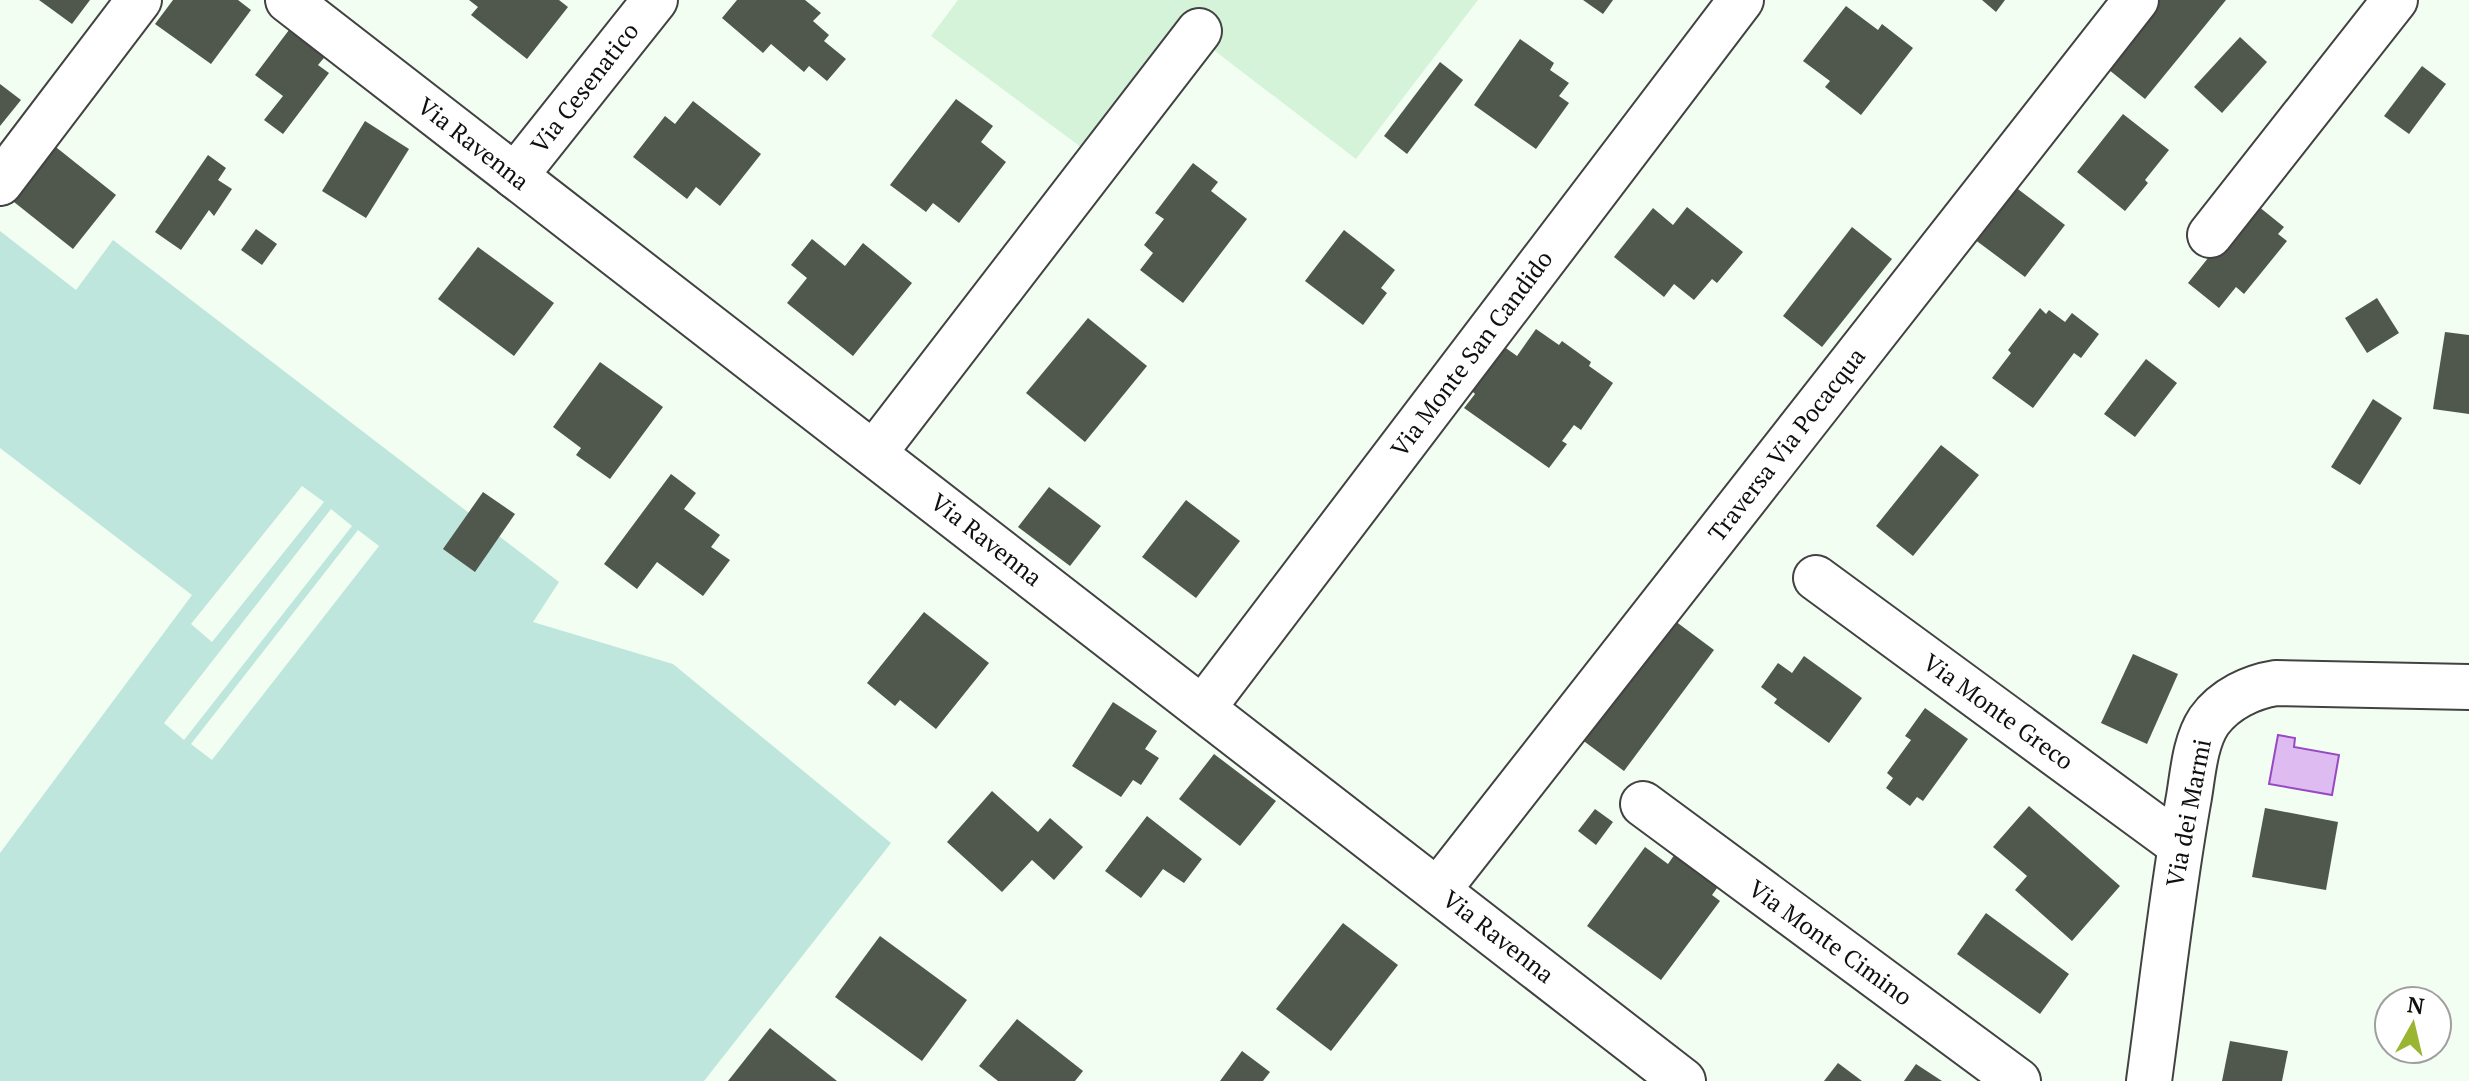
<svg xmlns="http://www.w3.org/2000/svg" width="2469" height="1081" font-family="'PT Serif',serif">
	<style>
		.farmland { fill: #d4f3d9 }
		.green { fill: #bee6dc; fill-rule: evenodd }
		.water { fill: #debbf1; stroke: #9948c3; stroke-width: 2 }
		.building { fill: #50574c }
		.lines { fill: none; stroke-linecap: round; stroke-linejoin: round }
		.minor-casing { stroke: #424242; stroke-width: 48 }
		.minor { stroke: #fff; stroke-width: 44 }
		.labels { text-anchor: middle; stroke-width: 8; stroke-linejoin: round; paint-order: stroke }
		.street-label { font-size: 24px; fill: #0f0f0f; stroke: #fff }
	</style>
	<rect width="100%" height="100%" fill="#f3fef3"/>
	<polygon class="farmland" points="958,0 1478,0 1356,159 1185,28 1089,153 931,36"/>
	<path class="green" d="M0 231 76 290 113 240 559 582 533 622 673 664 891 843 704 1081H0V853L192 595 0 448ZM302 486 324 502 212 642 191 624ZM331 509 352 526 184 740 164 723ZM358 530 379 546 212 760 191 744Z"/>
	<polygon class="water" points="2278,735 2295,738 2294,747 2339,755 2332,795 2269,784"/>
	<g class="building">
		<polygon points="39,0 90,0 72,24"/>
		<polygon points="173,0 238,0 251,10 211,64 155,24"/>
		<polygon points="469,0 559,0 568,7 527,59 471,15 478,7"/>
		<polygon points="737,0 805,0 821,13 813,21 829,35 824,41 846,59 827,81 809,66 804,72 771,44 763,53 722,18"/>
		<polygon points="1583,0 1613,0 1603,14"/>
		<polygon points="1982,0 2005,0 1996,12"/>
		<polygon points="2156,0 2226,0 2145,99 2103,65"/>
		<polygon points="1846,6 1878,30 1882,24 1913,48 1861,115 1825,87 1830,81 1803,61"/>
		<polygon points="292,26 328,53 318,65 329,73 283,134 264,120 283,96 255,75"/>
		<polygon points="2240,37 2267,62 2222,113 2194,87"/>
		<polygon points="1520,39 1554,63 1550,70 1569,83 1559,96 1569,103 1536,149 1474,105"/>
		<polygon points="1440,62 1463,80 1407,154 1384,136"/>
		<polygon points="2422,66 2446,84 2409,134 2384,116"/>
		<polygon points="0,84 21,100 0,126"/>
		<polygon points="956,99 993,126 981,142 1006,162 959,223 933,203 926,212 890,185"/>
		<polygon points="693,101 761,154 720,206 696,187 687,199 633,157 665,116 675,124"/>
		<polygon points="2123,114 2169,150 2145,180 2148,183 2125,211 2077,172"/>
		<polygon points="365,121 409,149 366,218 322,191"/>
		<polygon points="52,144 116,195 73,249 9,198"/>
		<polygon points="208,155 226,168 218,180 232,189 214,216 209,210 181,250 155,232"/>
		<polygon points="1193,163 1218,182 1211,191 1247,219 1183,303 1140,270 1153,253 1144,245 1164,219 1155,213"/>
		<polygon points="2010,183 2065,225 2025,277 1970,236"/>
		<polygon points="2253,202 2284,227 2278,234 2287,241 2244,294 2236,287 2219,308 2188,283"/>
		<polygon points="1687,207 1743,252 1717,283 1712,279 1694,300 1674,284 1664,297 1614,257 1653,208 1673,225"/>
		<polygon points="1852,227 1892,259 1822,347 1783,316"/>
		<polygon points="256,229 277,244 262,265 241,250"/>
		<polygon points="1344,230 1395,270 1381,288 1387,293 1363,325 1305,281"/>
		<polygon points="812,239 845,266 863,243 912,283 853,356 787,303 807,278 791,265"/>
		<polygon points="478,247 554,303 514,356 438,299"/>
		<polygon points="2377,298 2399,333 2367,353 2345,318"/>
		<polygon points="2040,308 2046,314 2049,310 2065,322 2072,313 2099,334 2081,358 2074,353 2033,408 1992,378 2011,353 2008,350"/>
		<polygon points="1088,318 1147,366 1085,442 1026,393"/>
		<polygon points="1536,329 1559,345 1562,341 1591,362 1589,366 1613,383 1581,430 1574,425 1562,441 1567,444 1549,468 1464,408 1475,394 1471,390 1503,346 1517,356"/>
		<polygon points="2445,332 2469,335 2469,414 2433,409"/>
		<polygon points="2146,359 2177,383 2135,437 2104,414"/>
		<polygon points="600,362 663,407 610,479 576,455 581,448 553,427"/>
		<polygon points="2373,399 2402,418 2360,485 2331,467"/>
		<polygon points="1941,445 1979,475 1913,556 1876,526"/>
		<polygon points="671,474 696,493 684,509 720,535 711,547 730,560 703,596 657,562 637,589 604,564"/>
		<polygon points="1049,487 1101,526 1070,566 1018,527"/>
		<polygon points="483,492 515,514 475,572 443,549"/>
		<polygon points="1186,500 1240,541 1196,598 1142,557"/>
		<polygon points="924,612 989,663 936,729 900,700 895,706 867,683"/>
		<polygon points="1667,615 1714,650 1624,771 1577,736"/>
		<polygon points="2133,654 2178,674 2147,744 2101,723"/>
		<polygon points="1804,656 1862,698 1829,743 1774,703 1777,699 1761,687 1778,663 1792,673"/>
		<polygon points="1113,702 1157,731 1145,749 1159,758 1141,785 1133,780 1121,797 1072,766"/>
		<polygon points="1925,708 1968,739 1923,801 1917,797 1910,806 1886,788 1893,778 1887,773 1911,740 1905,736"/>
		<polygon points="1214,754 1276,801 1240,846 1179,799"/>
		<polygon points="992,791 1038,832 1050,818 1083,847 1054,880 1032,860 1002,892 947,842"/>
		<polygon points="2029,806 2120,886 2072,941 2015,890 2027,876 1993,847"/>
		<polygon points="2265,808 2338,822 2326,890 2252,877"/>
		<polygon points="1595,809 1613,822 1596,845 1578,831"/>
		<polygon points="1147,816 1202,859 1184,883 1163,869 1141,898 1105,871"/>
		<polygon points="1645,847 1668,864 1677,851 1720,884 1712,895 1720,901 1661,980 1587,926"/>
		<polygon points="1986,913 2069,974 2040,1014 1957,954"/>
		<polygon points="1343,923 1398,965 1331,1051 1276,1009"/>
		<polygon points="880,936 967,1000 922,1061 835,997"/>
		<polygon points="1017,1019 1083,1071 1075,1081 998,1081 979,1066"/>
		<polygon points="770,1028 837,1081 728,1081"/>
		<polygon points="2230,1041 2288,1051 2282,1081 2222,1081"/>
		<polygon points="1242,1051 1270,1072 1263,1081 1220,1081"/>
		<polygon points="1838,1063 1862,1081 1824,1081"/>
		<polygon points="1916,1064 1942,1081 1904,1081"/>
	</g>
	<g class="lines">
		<g class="minor-casing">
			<g id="minor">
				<polyline points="288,0 1683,1081"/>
				<polyline points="515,176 655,0"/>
				<polyline points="0,183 139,0"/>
				<polyline points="2210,235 2395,0"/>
				<polyline points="874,453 1199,31"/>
				<polyline points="1816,578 2180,845"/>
				<polyline points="1203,708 1741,0"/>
				<polyline points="1643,804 2018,1081"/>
				<polyline points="1438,890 2136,0"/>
				<path d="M2149 1081C2162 986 2172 891 2189 797 2193 773 2195 742 2209 721 2225 699 2251 687 2276 683L2469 687"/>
			</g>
		</g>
		<use href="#minor" class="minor"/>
	</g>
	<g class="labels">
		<g class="street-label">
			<text transform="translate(585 88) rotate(-52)" y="8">Via Cesenatico</text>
			<text transform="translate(473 144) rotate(38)" y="8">Via Ravenna</text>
			<text transform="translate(1472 354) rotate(-53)" y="8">Via Monte San Candido</text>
			<text transform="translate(1787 445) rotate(-52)" y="8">Traversa Via Pocacqua</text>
			<text transform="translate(986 540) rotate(38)" y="8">Via Ravenna</text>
			<text transform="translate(1998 712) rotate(36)" y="8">Via Monte Greco</text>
			<text transform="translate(2189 813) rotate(-79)" y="8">Via dei Marmi</text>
			<text transform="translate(1498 937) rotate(38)" y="8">Via Ravenna</text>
			<text transform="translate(1830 943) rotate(36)" y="8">Via Monte Cimino</text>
		</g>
	</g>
	<g transform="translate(2413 1025) rotate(8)"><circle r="38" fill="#ffffff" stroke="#9f9f9f" stroke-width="2"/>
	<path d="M0-6L14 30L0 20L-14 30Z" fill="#99b532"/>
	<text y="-12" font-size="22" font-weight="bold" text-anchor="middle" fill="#0f0f0f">N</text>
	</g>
</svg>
